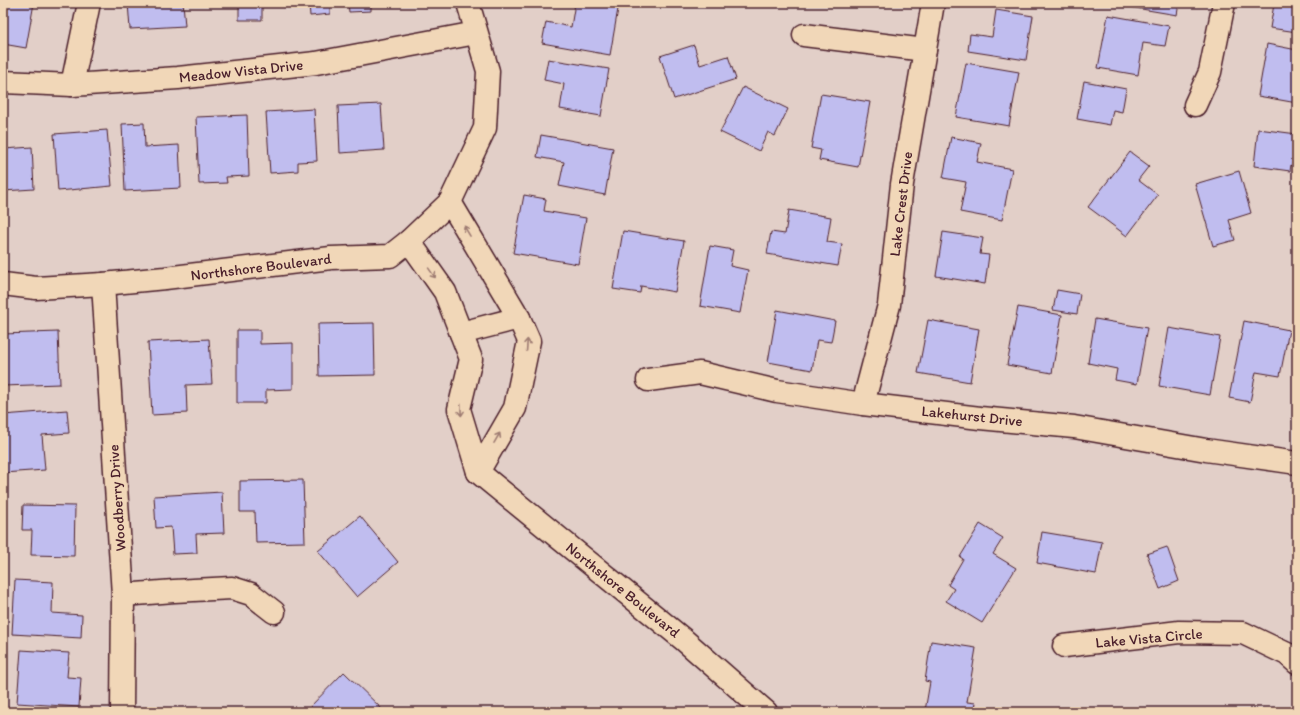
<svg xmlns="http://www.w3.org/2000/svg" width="1300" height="715" font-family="Itim,sans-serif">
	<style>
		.building { fill: #c0bdef; stroke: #4a1f2b }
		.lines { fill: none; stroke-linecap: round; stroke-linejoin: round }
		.minor-casing { stroke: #4a1f2b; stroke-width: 25 }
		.minor { stroke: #f1d7b8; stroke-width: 22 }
		.oneway { stroke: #9e7b72 }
		.labels { text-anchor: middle; stroke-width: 3; stroke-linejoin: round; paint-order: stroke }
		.street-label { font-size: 15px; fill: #4a1f2b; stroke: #f1d7b8 }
	</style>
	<rect width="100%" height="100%" fill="#e2cfc8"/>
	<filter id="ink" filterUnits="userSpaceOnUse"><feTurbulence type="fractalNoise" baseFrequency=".025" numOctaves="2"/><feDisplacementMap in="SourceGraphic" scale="8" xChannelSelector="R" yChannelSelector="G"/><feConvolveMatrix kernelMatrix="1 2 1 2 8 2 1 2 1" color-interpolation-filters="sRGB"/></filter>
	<g filter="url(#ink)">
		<g class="building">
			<polygon points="3,3 34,3 26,48 3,44"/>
			<polygon points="128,3 183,3 185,26 130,29"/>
			<polygon points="203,3 262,3 262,20 239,20 239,3 203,4"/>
			<polygon points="309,3 330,3 330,14 310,16"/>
			<polygon points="348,3 371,3 371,11 349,12"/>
			<polygon points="575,3 619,3 610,55 542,43 546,22 571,27"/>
			<polygon points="1118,3 1179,3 1177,15 1118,5"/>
			<polygon points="1292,3 1297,3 1297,32 1270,28 1274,4 1292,7"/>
			<polygon points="996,10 1033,16 1026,60 968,51 970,34 992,37"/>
			<polygon points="1108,15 1169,26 1165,46 1143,43 1138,75 1098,68"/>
			<polygon points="1267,44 1297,50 1297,103 1258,96"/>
			<polygon points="694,45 700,65 728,56 736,79 674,99 660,56"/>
			<polygon points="548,59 609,69 601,116 560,109 564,84 544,80"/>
			<polygon points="966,63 1019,72 1009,126 956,117"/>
			<polygon points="1084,81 1126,89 1122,112 1113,110 1110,125 1077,119"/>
			<polygon points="743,87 788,109 775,136 768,132 759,151 720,132"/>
			<polygon points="821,94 870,102 858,167 819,160 821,150 811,148"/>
			<polygon points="381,104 384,150 340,153 338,106"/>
			<polygon points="314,109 317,161 298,162 298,171 270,173 266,112"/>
			<polygon points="247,115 249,176 226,177 227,183 199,184 196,117"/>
			<polygon points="144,123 145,147 179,145 181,188 125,191 122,124"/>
			<polygon points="1258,129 1297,134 1297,166 1291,165 1290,171 1254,166"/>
			<polygon points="107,130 112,186 58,191 54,134"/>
			<polygon points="541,135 613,148 605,195 559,186 564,162 537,157"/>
			<polygon points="951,137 981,143 977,162 1012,169 1002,220 960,212 966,182 943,178"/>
			<polygon points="3,140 4,149 32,147 34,189 3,191"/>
			<polygon points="1130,152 1149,166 1138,180 1158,195 1127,236 1088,207"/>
			<polygon points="1239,171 1251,213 1229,220 1235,240 1213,246 1195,184"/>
			<polygon points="524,195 546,199 544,211 586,218 578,264 513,253"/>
			<polygon points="789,210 831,217 827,242 842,244 838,266 767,254 771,232 785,234"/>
			<polygon points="623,231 684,241 675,292 641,286 640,293 613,289"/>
			<polygon points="943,232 983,238 980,254 989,255 985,284 936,276"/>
			<polygon points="710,246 733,250 730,266 748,270 740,313 700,306"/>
			<polygon points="1057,290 1080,294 1077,314 1053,310"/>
			<polygon points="1018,307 1062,315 1052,373 1007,365"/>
			<polygon points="777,310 835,321 831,342 817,340 812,370 768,362"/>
			<polygon points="1095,319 1147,328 1137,384 1115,380 1117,369 1088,363"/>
			<polygon points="928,320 979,329 970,382 918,373"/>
			<polygon points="1244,321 1289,330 1280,376 1256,372 1250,402 1229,398"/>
			<polygon points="374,323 375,375 319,376 318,324"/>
			<polygon points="1169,328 1220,337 1210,395 1159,386"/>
			<polygon points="237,330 260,330 260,344 293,343 293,389 266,390 266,403 237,403"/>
			<polygon points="58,332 60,384 3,386 3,334"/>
			<polygon points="209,339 212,384 186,385 187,413 152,415 148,342"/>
			<polygon points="67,410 69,433 42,435 45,470 3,473 3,415"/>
			<polygon points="303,480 305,542 256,543 255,512 240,512 240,481"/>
			<polygon points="222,492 224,533 196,534 197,553 173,554 171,527 156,528 154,496"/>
			<polygon points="23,505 75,506 74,556 31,555 32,530 22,530"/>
			<polygon points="360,516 398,562 357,597 318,551"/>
			<polygon points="980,524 1003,538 993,554 1016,568 982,623 946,601 954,589 948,585 963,559 960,557"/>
			<polygon points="1042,532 1102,542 1096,574 1037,563"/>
			<polygon points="1167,547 1179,581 1160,589 1147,554"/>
			<polygon points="15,580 53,582 52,613 82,615 81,638 12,634"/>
			<polygon points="931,641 976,648 967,702 976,703 974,712 925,711 930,682 925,681"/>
			<polygon points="21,650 69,653 67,677 81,678 79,707 17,703"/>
			<polygon points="344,672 385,712 310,712 307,710"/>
		</g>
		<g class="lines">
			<g class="minor-casing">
				<g id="minor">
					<polyline points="804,35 925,50"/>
					<polyline points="3,82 72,85 178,78 316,63 476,33"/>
					<polyline points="72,85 89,3"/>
					<polyline points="1195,105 1210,72 1224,3"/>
					<polyline points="450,202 519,318 529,341 515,408 478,472"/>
					<polyline points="409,241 445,292 471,359 459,409 478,472 684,640 766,712"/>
					<polyline points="3,284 36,288 103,284 165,278 331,258 390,256 409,241 450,202 485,128 488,71 468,3"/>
					<polyline points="103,284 123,595 122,712"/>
					<polyline points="461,333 519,318"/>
					<polyline points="648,380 700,373 777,391 863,404 980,418 1074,427 1206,450 1297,463"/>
					<polyline points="863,404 889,305 902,184 933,3"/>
					<polyline points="123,595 174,591 232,588 251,594 274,612"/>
					<polyline points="1064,646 1179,632 1243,633 1287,654 1297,663"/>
				</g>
			</g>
			<use href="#minor" class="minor"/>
		</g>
		<defs><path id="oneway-shaft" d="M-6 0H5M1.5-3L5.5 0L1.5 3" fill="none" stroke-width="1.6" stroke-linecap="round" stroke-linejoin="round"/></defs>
		<g class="oneway">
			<use href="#oneway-shaft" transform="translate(467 231) rotate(-121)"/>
			<use href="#oneway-shaft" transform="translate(432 273) rotate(55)"/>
			<use href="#oneway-shaft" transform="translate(527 345) rotate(-86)"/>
			<use href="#oneway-shaft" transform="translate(461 410) rotate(87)"/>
			<use href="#oneway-shaft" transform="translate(497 438) rotate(-60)"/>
		</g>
	</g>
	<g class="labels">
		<g class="street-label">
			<text transform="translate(241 71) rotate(-6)" y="5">Meadow Vista Drive</text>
			<text transform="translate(901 204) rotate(-83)" y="5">Lake Crest Drive</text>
			<text transform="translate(261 267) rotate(-7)" y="5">Northshore Boulevard</text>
			<text transform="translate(972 416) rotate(6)" y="5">Lakehurst Drive</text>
			<text transform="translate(117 498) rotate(-94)" y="5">Woodberry Drive</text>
			<text transform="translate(623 590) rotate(39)" y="5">Northshore Boulevard</text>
			<text transform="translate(1149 638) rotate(-5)" y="5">Lake Vista Circle</text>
		</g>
	</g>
	<rect width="1300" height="715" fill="none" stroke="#f1d7b8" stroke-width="16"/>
	<rect x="8" y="8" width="1284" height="699" fill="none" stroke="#4a1f2b" stroke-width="1.5" filter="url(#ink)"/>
</svg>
